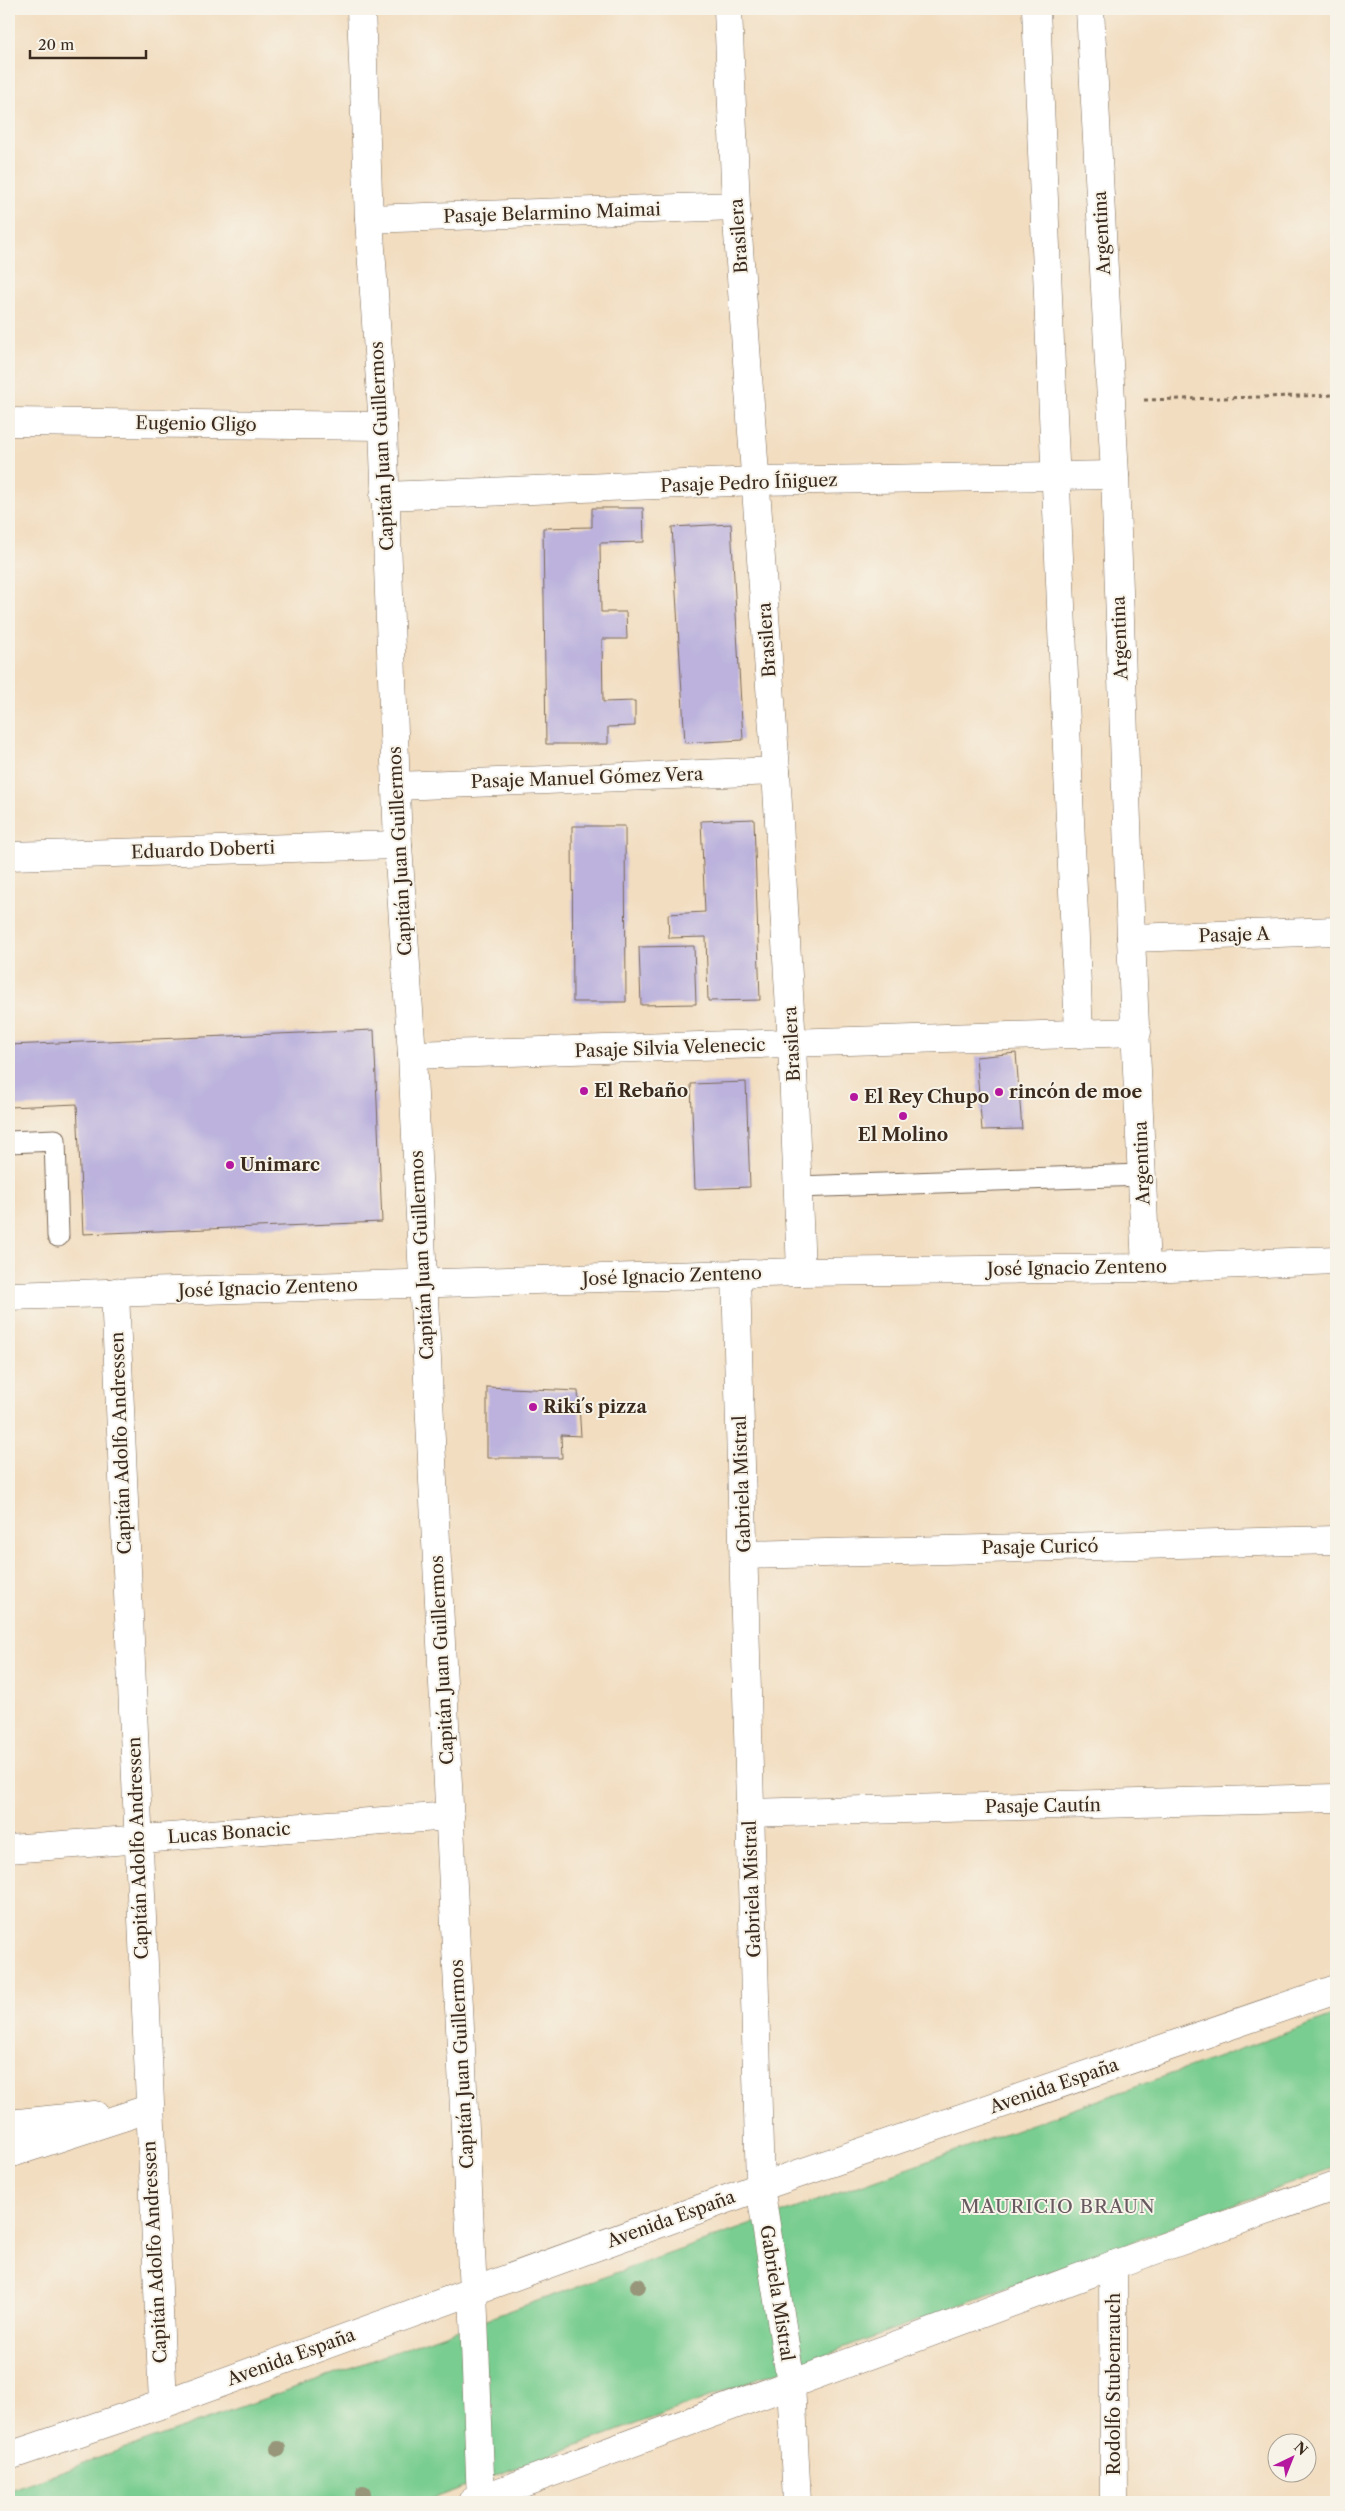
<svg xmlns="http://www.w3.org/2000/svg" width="1345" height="2511" font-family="'Libre Caslon Text',serif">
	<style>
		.green { fill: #79cd90; stroke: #5a7c57 }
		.building { fill: #bcb2dd }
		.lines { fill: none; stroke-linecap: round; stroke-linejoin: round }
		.service-casing { stroke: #7b6957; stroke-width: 23 }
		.minor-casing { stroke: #7b6957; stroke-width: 29 }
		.tertiary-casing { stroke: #7b6957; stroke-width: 29 }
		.secondary-casing { stroke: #7b6957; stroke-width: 29 }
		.path { stroke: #7b6957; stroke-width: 3; stroke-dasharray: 4 4; stroke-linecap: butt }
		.service { stroke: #fff; stroke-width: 21 }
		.minor { stroke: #fff; stroke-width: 28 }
		.tertiary { stroke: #fff; stroke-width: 28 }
		.secondary { stroke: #fff; stroke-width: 28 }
		.tree { fill: #98967a }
		.poi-dot { fill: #b5179e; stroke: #f7f3e8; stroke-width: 2 }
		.labels { text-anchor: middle; stroke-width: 4; stroke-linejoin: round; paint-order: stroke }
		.street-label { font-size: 18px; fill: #3b2a1e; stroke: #f7f3e8 }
		.poi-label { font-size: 18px; font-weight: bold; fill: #3b2a1e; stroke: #f7f3e8; text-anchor: start }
		.neighbourhood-label { font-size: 19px; letter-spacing: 1px; fill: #685a61; stroke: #f7f3e8 }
	</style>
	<rect width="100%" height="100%" fill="#f7f3e8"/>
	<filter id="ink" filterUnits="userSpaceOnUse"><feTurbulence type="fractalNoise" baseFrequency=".02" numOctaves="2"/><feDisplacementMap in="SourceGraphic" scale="10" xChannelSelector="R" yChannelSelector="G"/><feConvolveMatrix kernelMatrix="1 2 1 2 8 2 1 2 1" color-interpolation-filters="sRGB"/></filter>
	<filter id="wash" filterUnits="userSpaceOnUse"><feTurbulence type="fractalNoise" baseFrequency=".0096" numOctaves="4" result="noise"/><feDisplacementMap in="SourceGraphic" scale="20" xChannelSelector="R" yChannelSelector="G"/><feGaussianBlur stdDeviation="1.12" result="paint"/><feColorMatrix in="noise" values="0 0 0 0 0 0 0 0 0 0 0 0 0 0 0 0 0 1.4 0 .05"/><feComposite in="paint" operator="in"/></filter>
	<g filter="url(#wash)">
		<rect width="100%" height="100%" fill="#f2ddc0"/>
		<polygon class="green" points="1336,2015 1336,2167 423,2502 9,2502 9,2490"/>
		<g id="blocks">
			<g class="building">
				<polygon points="592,508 643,508 644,542 600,543 601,612 626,612 627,639 602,639 603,702 635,701 635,726 608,727 608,744 546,744 543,528 592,527"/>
				<polygon points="731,524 743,740 685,743 672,527"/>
				<polygon points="754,819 760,1000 708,1001 706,937 669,938 668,914 705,912 701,821"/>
				<polygon points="572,826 625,826 626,1002 573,1002"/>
				<polygon points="694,946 696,1004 641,1005 639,947"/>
				<polygon points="374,1030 382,1222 83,1234 77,1104 9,1107 9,1045"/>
				<polygon points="1016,1053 1022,1129 982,1130 976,1057"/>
				<polygon points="746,1082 750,1187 695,1189 691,1084"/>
				<polygon points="487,1387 578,1391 581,1436 561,1435 562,1458 487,1458"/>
			</g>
		</g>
	</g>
	<g filter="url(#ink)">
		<use href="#blocks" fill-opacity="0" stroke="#7b6957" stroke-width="1"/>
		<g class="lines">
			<g class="service-casing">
				<g id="service">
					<polyline points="9,1142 55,1140 58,1236"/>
					<polyline points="798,1187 1142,1175"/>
				</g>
			</g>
			<g class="minor-casing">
				<g id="minor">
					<polyline points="728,9 736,206 776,771 792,1044 801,1272"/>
					<polyline points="1036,9 1079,1034"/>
					<polyline points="1090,9 1115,475 1131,938 1146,1268"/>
					<polyline points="369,219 736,206"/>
					<polyline points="9,422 383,426"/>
					<polyline points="384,496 757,481 1115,475"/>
					<polyline points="397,786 776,771"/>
					<polyline points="9,856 398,845"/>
					<polyline points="1131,938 1336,931"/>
					<polyline points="412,1055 1137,1032"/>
					<polyline points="736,1274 760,2187 791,2383 797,2502"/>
					<polyline points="115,1292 163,2404"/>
					<polyline points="744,1555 1336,1540"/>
					<polyline points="750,1813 1336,1798"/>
					<polyline points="9,1849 450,1816"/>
					<polyline points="9,2124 95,2115"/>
					<polyline points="9,2154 148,2109"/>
					<polyline points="1113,2265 1114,2502"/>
				</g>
			</g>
			<g class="tertiary-casing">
				<g id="tertiary">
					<polyline points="361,9 369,219 383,426 398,845 412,1055 473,2291 481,2502"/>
					<polyline points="9,1296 801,1272 1146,1268 1336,1260"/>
				</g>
			</g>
			<g class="secondary-casing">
				<g id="secondary">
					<polyline points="9,2456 163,2404 760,2187 1336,1989"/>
					<polyline points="472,2502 1113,2265 1336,2186"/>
				</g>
			</g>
			<polyline class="path" points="1144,400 1336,395"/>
			<use href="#service" class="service"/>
			<use href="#minor" class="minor"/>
			<use href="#tertiary" class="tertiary"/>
			<use href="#secondary" class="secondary"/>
		</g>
		<g class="tree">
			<circle cx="638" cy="2286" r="8"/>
			<circle cx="278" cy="2449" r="8"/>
			<circle cx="363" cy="2494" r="8"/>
		</g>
	</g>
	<g class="poi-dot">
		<circle cx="584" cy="1091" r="5"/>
		<circle cx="999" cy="1092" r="5"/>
		<circle cx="854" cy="1097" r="5"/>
		<circle cx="903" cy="1116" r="5"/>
		<circle cx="230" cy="1165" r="5"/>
		<circle cx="533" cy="1407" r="5"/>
	</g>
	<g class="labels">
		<g class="street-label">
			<text transform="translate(552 213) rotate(-2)" y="6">Pasaje Belarmino Maimai</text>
			<text transform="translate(1102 233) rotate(-93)" y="6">Argentina</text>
			<text transform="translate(739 236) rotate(-94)" y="6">Brasilera</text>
			<text transform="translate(196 424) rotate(1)" y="6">Eugenio Gligo</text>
			<text transform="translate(382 446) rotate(-93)" y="6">Capitán Juan Guillermos</text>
			<text transform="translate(749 483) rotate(-2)" y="6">Pasaje Pedro Íñiguez</text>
			<text transform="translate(1120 638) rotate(-92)" y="6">Argentina</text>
			<text transform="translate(767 640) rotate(-94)" y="6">Brasilera</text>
			<text transform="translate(587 778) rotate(-2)" y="6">Pasaje Manuel Gómez Vera</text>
			<text transform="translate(203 850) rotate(-2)" y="6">Eduardo Doberti</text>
			<text transform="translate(400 851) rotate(-93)" y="6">Capitán Juan Guillermos</text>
			<text transform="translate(1234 935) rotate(-2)" y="6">Pasaje A</text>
			<text transform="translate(792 1044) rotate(-93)" y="6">Brasilera</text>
			<text transform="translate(670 1048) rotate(-2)" y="6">Pasaje Silvia Velenecic</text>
			<text transform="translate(1142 1163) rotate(-92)" y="6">Argentina</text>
			<text transform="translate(422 1255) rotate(-93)" y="6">Capitán Juan Guillermos</text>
			<text transform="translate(1077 1268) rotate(-1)" y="6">José Ignacio Zenteno</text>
			<text transform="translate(672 1276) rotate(-2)" y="6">José Ignacio Zenteno</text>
			<text transform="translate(268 1288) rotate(-2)" y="6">José Ignacio Zenteno</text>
			<text transform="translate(121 1443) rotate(-92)" y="6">Capitán Adolfo Andressen</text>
			<text transform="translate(742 1484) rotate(-92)" y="6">Gabriela Mistral</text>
			<text transform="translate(1040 1547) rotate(-1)" y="6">Pasaje Curicó</text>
			<text transform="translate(442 1660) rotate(-93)" y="6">Capitán Juan Guillermos</text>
			<text transform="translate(1043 1806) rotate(-1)" y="6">Pasaje Cautín</text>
			<text transform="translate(229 1833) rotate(-4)" y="6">Lucas Bonacic</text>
			<text transform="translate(138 1848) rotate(-92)" y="6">Capitán Adolfo Andressen</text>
			<text transform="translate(752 1889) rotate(-92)" y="6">Gabriela Mistral</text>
			<text transform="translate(462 2064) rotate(-93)" y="6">Capitán Juan Guillermos</text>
			<text transform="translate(1054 2086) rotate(-19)" y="6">Avenida España</text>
			<text transform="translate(671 2219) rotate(-20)" y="6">Avenida España</text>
			<text transform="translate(155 2252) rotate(-93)" y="6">Capitán Adolfo Andressen</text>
			<text transform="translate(777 2293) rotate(81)" y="6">Gabriela Mistral</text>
			<text transform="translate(291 2357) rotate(-20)" y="6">Avenida España</text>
			<text transform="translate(1114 2384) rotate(-90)" y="6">Rodolfo Stubenrauch</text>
		</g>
		<g class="poi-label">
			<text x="594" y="1097">El Rebaño</text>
			<text x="1009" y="1098">rincón de moe</text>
			<text x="864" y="1103">El Rey Chupo</text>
			<text x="903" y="1141" text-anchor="middle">El Molino</text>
			<text x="240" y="1171">Unimarc</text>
			<text x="543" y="1413">Riki´s pizza</text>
		</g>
		<g class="neighbourhood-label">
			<text x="1058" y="2213">MAURICIO BRAUN</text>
		</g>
	</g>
	<rect width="1345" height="2511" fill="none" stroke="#f7f3e8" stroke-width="30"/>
	<g transform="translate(1292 2458) rotate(43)"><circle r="24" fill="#f7f3e8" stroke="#aca397"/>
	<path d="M0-4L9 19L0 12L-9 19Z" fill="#b5179e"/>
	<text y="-8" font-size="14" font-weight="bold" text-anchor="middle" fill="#3b2a1e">N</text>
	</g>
	<path d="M30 50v8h116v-8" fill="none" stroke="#3b2a1e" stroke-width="2.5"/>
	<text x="38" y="50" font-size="15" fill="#3b2a1e" stroke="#f7f3e8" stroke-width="4" paint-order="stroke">20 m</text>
</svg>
